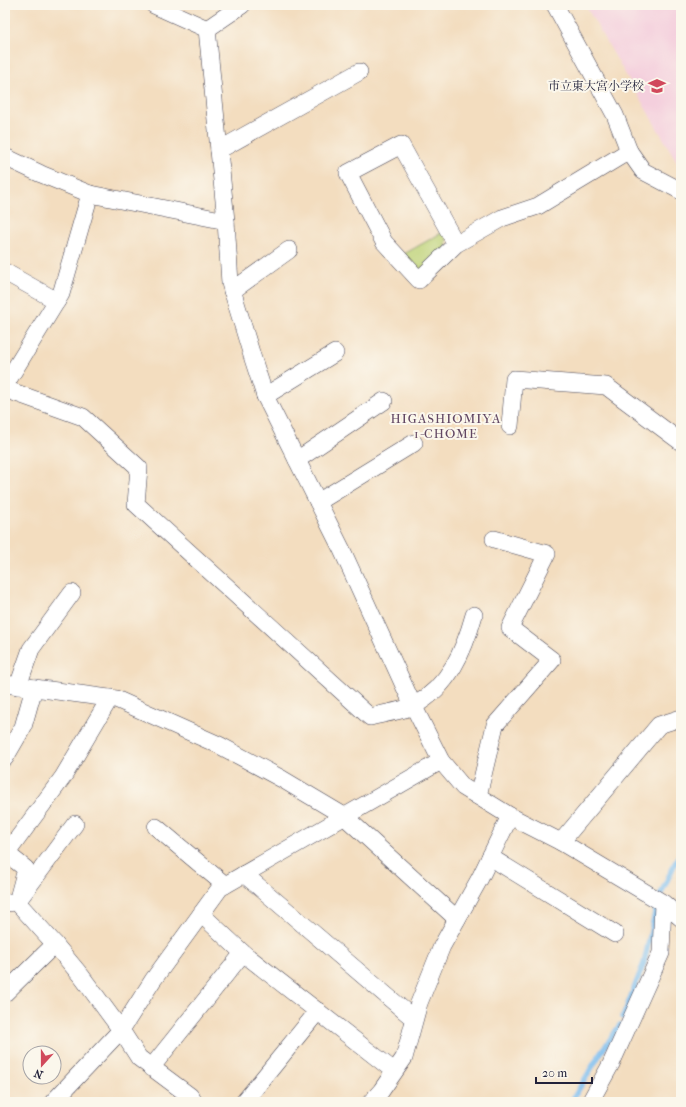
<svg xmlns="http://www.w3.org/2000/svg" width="686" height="1107" font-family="'IM FELL French Canon','Noto Serif JP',serif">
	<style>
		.built { fill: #f4cfdd }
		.green { fill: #bdd276; stroke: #707a58 }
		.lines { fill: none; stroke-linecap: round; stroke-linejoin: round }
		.stream { stroke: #79bcef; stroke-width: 5.5 }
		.street-casing { stroke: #413e4f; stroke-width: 18 }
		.street { stroke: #fff; stroke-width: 17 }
		.labels { text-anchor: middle; stroke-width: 4; stroke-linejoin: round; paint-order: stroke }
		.poi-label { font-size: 12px; fill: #22223b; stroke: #fbf7ec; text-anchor: end }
		.neighbourhood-label { font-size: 13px; letter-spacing: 1px; fill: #624763; stroke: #fbf7ec }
	</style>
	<rect width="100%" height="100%" fill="#fbf7ec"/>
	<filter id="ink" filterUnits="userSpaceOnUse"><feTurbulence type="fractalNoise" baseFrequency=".025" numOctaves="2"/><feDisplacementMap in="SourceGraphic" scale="8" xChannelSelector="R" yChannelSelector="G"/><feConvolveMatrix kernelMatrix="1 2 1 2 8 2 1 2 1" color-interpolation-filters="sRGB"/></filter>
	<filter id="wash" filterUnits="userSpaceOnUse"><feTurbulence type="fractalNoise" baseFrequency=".012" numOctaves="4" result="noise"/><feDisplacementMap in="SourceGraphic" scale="16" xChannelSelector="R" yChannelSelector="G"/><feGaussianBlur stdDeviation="0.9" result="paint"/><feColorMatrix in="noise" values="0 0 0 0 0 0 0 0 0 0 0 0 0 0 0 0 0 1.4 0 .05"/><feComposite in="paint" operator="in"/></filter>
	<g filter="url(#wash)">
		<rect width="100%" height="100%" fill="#f3ddbf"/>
		<polygon class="built" points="585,5 681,5 681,167 680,167"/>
		<polygon class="green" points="443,232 447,239 446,248 421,272 404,254"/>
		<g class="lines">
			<g class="stream">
				<polyline points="659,898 675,863 681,854"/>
				<polyline points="623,1017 644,963 656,908"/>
				<polyline points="571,1102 600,1054 620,1025"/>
			</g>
		</g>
	</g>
	<g filter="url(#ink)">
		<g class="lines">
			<g class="street-casing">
				<g id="street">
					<polyline points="154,5 207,29"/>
					<polyline points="555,5 615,115 629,151 643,171 681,191"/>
					<polyline points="207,29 226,221 230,283 253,359 265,396 342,550 411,701 441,761 463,787 510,816 561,842 663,903 661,953 611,1064 590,1102"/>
					<polyline points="207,29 242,5"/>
					<polyline points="219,150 359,72"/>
					<polyline points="5,157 41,174 90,194 226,221"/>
					<polyline points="456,244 401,145 348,173 384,242 419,280 456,244 502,218 538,206 629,151"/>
					<polyline points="5,272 57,301"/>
					<polyline points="232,291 289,250"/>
					<polyline points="5,385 61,294 90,194"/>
					<path d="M5 389 83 417 139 468 136 504 370 717C381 714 407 710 415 705 449 686 464 651 474 615"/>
					<polyline points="265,396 335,353"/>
					<polyline points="510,426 514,379 606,386 681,442"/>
					<polyline points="297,460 384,401"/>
					<polyline points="318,502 414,443"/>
					<polyline points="5,684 116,699 219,745 282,779 344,816 457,919"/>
					<polyline points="18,686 31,649 72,593"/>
					<polyline points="5,758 23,727 34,688"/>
					<polyline points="478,796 495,725 552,660 510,628 547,554 494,539"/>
					<polyline points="156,827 225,885"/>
					<polyline points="561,842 659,725 681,718"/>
					<polyline points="5,852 26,869 17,902 53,942 82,977 121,1030 139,1058 190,1096 194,1102"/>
					<polyline points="7,853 63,777 110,698"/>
					<polyline points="490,857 615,934"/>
					<polyline points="244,874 414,1019"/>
					<polyline points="5,903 17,902 75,824"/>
					<polyline points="663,903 681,918"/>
					<polyline points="201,914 243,953 394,1071"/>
					<polyline points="5,993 55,944"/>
					<polyline points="151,1068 243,953"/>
					<polyline points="53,1102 121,1030 153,980 220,888 441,761"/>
					<polyline points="244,1102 318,1011"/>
					<polyline points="371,1102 381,1091 404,1058 419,1003 442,946 480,878 510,816"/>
				</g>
			</g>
			<use href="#street" class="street"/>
		</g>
	</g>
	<defs>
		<g id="school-bare" transform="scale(1.38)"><path d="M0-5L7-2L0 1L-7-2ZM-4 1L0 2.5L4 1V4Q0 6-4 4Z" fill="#d1495b" stroke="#fbf7ec" stroke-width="2.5" paint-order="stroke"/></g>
	</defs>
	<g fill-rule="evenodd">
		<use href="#school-bare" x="657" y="86"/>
	</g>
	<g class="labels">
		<g class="poi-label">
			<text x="644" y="90">市立東大宮小学校</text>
		</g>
		<g class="neighbourhood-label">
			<text x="446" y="423">HIGASHIOMIYA<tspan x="446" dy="15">1-CHOME</tspan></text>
		</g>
	</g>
	<rect width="686" height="1107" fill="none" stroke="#fbf7ec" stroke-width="20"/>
	<g transform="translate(42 1065) rotate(201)"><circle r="19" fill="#fbf7ec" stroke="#a4a2a5"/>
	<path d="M0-3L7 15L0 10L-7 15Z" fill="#d1495b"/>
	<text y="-6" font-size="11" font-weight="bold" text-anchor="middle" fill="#22223b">N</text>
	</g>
	<path d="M536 1077v6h56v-6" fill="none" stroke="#22223b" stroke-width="2"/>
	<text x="542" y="1077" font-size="12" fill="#22223b" stroke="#fbf7ec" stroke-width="3" paint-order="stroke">20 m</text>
</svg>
